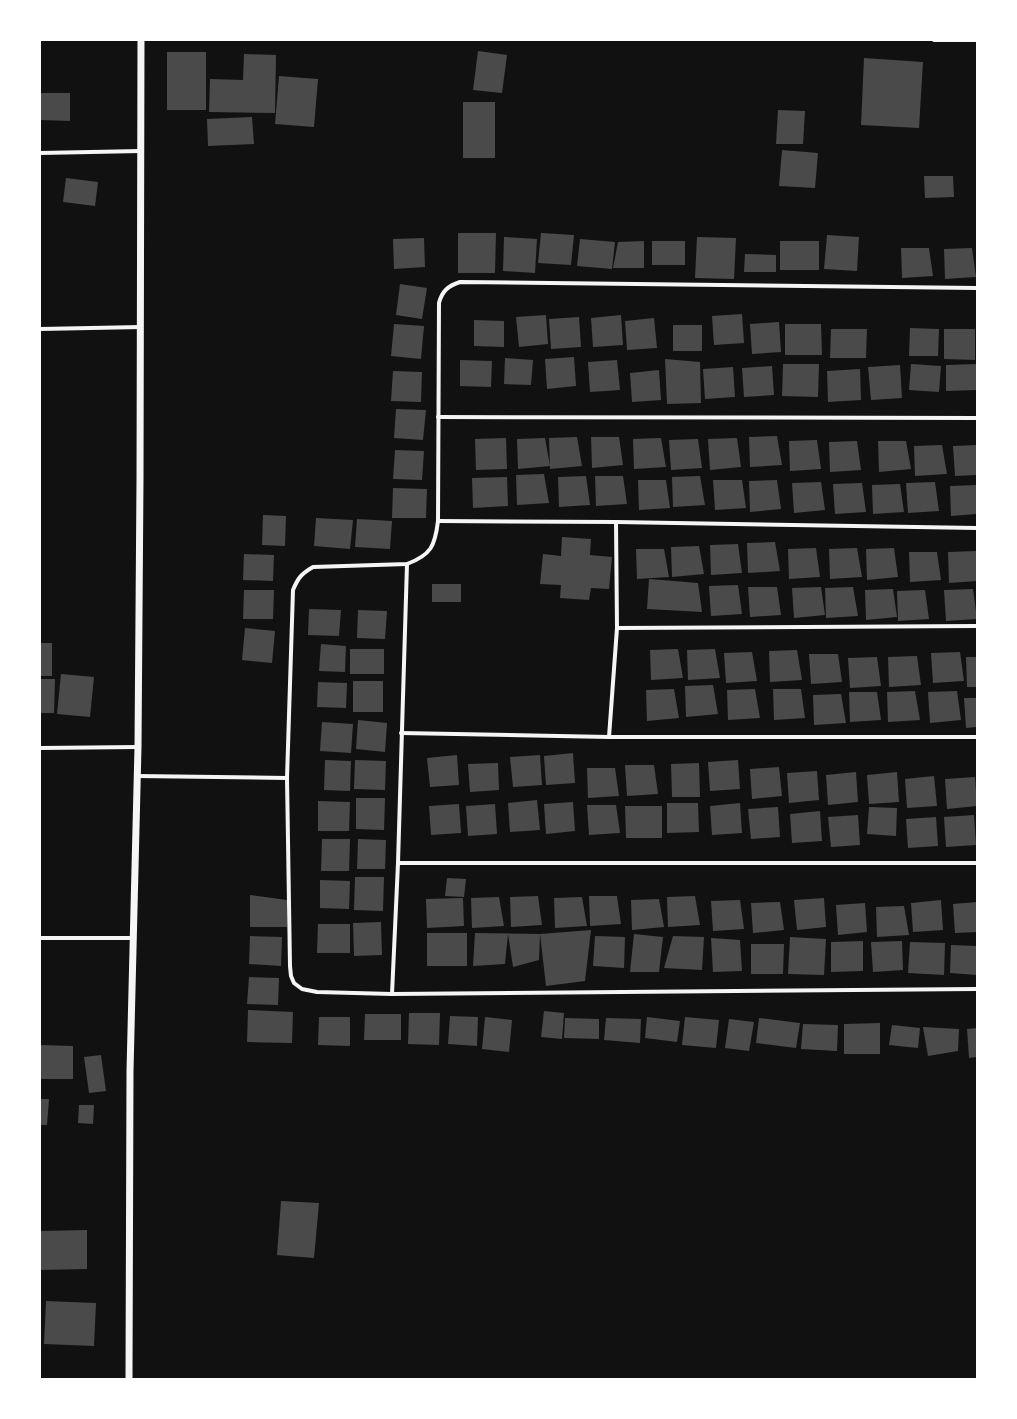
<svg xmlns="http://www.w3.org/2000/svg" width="1017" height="1419" font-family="Rubik,sans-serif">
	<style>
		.building { fill: #4a4a4a }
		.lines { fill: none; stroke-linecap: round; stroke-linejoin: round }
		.minor { stroke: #f5f5f5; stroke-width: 4 }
		.tertiary { stroke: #f5f5f5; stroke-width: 7 }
	</style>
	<rect width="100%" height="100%" fill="#111"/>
	<g class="building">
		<polygon points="478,51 507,55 502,93 473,90"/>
		<rect x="167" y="52" width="39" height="58"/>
		<polygon points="244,54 276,55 275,113 209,112 210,79 243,80"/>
		<polygon points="864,58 923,62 919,128 861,125"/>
		<polygon points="279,76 318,79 314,127 275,124"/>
		<polygon points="40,93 70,93 70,121 40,120"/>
		<rect x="463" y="102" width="32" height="56"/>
		<polygon points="778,110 805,111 803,144 776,144"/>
		<polygon points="252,117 254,144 208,146 207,119"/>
		<polygon points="782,150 818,153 815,188 779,186"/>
		<polygon points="924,176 953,176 954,197 925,198"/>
		<polygon points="66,178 98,182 95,206 63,202"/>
		<polygon points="458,233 496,233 495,273 458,273"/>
		<polygon points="541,233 574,235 571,265 538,263"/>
		<polygon points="827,235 859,237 857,271 824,269"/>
		<polygon points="504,237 537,239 535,273 503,271"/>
		<polygon points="697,237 736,238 734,279 695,278"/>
		<polygon points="424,238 425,267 394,269 393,239"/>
		<polygon points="580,239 615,242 612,269 577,266"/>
		<polygon points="644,241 644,268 613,268 618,242"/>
		<rect x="652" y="241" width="33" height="24"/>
		<rect x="780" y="241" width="39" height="29"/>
		<polygon points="901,248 929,248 933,276 902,278"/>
		<polygon points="972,248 976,277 945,279 944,249"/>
		<polygon points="745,254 776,255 776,272 744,272"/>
		<polygon points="400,284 427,288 422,319 396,315"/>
		<polygon points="742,314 744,343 714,345 712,316"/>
		<polygon points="546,315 548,344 519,347 516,317"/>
		<polygon points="621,315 623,345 593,347 591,318"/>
		<polygon points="579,317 581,347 551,349 549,319"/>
		<polygon points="654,318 657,348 627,350 625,321"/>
		<polygon points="474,320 504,321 504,347 474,346"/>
		<polygon points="779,322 781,352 752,354 750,324"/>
		<polygon points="394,324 424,326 421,359 391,356"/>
		<polygon points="785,324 821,324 822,355 785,355"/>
		<rect x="673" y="325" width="29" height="26"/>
		<polygon points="910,328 939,329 938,356 909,356"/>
		<polygon points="831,329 867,329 866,358 830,358"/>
		<polygon points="944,329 975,329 975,360 944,359"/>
		<polygon points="574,357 576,386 547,389 545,359"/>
		<polygon points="505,358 533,360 531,385 504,384"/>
		<polygon points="665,359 700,362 701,403 667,404"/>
		<polygon points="460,360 492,361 491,387 460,386"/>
		<polygon points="617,360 620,390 590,392 588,362"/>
		<polygon points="783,364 819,364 818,397 782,396"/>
		<polygon points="911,364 941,366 939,392 909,390"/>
		<polygon points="977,364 977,390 946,391 946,365"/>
		<polygon points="900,365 902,398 871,400 868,367"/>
		<polygon points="772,366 774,395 744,397 742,368"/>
		<polygon points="733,367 735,397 705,399 703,369"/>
		<polygon points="860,369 861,400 828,402 827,371"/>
		<polygon points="659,370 661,400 632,402 630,373"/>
		<polygon points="393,371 422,372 421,402 391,401"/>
		<polygon points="396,409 426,410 423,440 394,438"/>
		<polygon points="777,436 782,465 750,467 749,437"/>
		<polygon points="577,437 582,466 550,469 549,438"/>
		<polygon points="591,437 619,437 623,465 592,468"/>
		<polygon points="506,438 507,469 476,470 475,439"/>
		<polygon points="545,438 550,466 518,469 517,439"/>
		<polygon points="661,438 666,467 634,469 633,439"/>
		<polygon points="737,438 741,467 710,470 708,439"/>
		<polygon points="698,439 702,468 671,470 669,440"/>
		<polygon points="817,440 821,469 790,471 789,441"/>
		<polygon points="857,441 861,470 830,472 829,442"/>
		<polygon points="878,441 906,441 911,469 879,472"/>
		<polygon points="942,445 947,474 915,476 914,446"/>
		<polygon points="977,445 977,475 955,476 953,446"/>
		<polygon points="395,450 424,451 422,480 393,479"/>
		<polygon points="544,474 549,503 517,505 516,475"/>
		<polygon points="586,476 590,505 559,507 558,477"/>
		<polygon points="595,476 623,476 627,504 596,506"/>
		<polygon points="700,476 705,505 673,507 672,477"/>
		<polygon points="507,477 508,506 473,508 472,478"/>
		<polygon points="638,480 666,480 670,508 639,510"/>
		<polygon points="713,480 742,480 746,508 715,510"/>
		<polygon points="777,480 781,509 750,512 749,481"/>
		<polygon points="821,482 825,510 794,513 792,483"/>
		<polygon points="935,482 939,511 908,513 906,483"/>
		<polygon points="862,483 866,512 835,514 833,484"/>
		<polygon points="900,484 904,512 873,514 872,485"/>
		<polygon points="977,485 977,514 951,516 950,486"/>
		<polygon points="393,488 427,489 426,518 392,518"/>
		<polygon points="263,515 286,516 285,546 262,545"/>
		<polygon points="316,518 353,520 350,549 314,546"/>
		<polygon points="357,519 392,521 390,549 355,547"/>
		<polygon points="562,537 591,539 590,555 612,557 609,589 591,588 589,600 560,598 561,585 540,584 543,554 561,556"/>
		<polygon points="775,542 780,571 748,573 747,543"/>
		<polygon points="738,544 742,573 711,575 710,545"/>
		<polygon points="699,546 704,574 672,577 671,547"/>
		<polygon points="816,548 820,577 789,579 788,549"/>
		<polygon points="857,548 862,577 830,579 829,549"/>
		<polygon points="894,548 898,577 867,580 866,549"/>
		<polygon points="636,549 664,549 669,577 637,579"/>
		<polygon points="976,551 977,581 949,583 948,552"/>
		<polygon points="909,552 937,552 941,580 910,582"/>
		<polygon points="244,554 274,555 273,581 243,580"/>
		<polygon points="649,579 698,583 702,612 647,609"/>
		<rect x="432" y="584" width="29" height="18"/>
		<polygon points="738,585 742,614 711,616 709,586"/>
		<polygon points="748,587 777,587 781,615 750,617"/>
		<polygon points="821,587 825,615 794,618 792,588"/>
		<polygon points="853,587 858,616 826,618 825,588"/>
		<polygon points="893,589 897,617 866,620 865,590"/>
		<polygon points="973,589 977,619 946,621 944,590"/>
		<polygon points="244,590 274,590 273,619 243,619"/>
		<polygon points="925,590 929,619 898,621 897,591"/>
		<polygon points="309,609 341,610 339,636 308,635"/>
		<polygon points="358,610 387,611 385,639 357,638"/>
		<polygon points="245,628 275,631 272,663 242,660"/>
		<rect x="40" y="643" width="12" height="33"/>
		<polygon points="321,644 346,646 345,672 319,671"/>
		<rect x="350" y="649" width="34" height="25"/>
		<polygon points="678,649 683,678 651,680 650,650"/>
		<polygon points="715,649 720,678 688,680 687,650"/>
		<polygon points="797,650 802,680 770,682 769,651"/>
		<polygon points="752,652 757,681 726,683 724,653"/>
		<polygon points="960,652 964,681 933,683 931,653"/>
		<polygon points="809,654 838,654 842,682 811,684"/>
		<polygon points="917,656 921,685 889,687 888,657"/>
		<polygon points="877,657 881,686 850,688 848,658"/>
		<polygon points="966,657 977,657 977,687 967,687"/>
		<polygon points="61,674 94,677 90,717 57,714"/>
		<polygon points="40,679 55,679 54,713 40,713"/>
		<rect x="353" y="681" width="30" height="31"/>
		<polygon points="318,682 347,683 346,708 317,707"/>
		<polygon points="713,685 718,714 686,717 685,686"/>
		<polygon points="674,689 679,718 647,721 646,690"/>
		<polygon points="755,689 760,718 728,720 727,690"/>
		<polygon points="773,689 801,689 805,718 774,720"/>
		<polygon points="915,691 920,720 888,722 887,692"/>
		<polygon points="957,691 961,720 930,723 928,692"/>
		<polygon points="849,692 877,692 881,720 850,722"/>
		<polygon points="841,694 846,723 814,725 813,695"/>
		<polygon points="964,698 977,698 977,727 966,728"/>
		<polygon points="358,720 387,723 385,752 356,749"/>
		<polygon points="322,722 353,724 351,753 320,751"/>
		<polygon points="573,753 575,783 546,785 544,756"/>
		<polygon points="457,755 459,785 430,787 427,758"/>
		<polygon points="540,755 542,785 513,787 510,757"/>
		<polygon points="325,760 351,761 350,791 324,790"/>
		<polygon points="355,760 386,761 385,790 354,789"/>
		<polygon points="738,760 740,789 710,791 708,762"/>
		<polygon points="498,763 499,790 470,792 468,764"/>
		<polygon points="699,763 700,797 672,797 671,764"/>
		<polygon points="625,765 654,765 658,794 627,796"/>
		<polygon points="779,767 782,796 752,799 750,769"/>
		<polygon points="587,768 615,768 619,796 588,798"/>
		<polygon points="817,771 819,800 789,803 787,773"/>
		<polygon points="856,772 858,802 828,805 826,775"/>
		<polygon points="897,772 899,802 869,804 867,775"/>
		<polygon points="934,776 937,806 907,808 905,779"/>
		<polygon points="975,777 977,806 947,809 945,779"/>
		<polygon points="356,798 385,798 384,830 356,829"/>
		<polygon points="537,800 540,830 510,832 508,803"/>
		<polygon points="318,801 350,802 349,831 318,831"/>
		<polygon points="573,802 575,831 546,834 544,804"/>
		<polygon points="667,803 698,803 699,832 667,833"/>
		<polygon points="740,803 742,833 712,835 710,806"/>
		<polygon points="459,804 461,833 431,835 429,806"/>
		<polygon points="495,804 497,834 468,836 466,806"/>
		<polygon points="587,805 616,805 620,833 589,835"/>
		<polygon points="625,806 662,806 662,838 626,838"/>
		<polygon points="778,807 780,837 751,839 748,809"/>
		<polygon points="869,807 897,808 896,836 867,834"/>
		<polygon points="820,811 822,841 792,843 790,814"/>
		<polygon points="858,815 860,845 831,847 828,817"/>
		<polygon points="974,815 976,845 946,847 944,817"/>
		<polygon points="936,817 938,846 908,848 906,819"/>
		<polygon points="322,839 350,839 349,871 321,871"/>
		<polygon points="358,839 386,840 385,869 357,869"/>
		<polygon points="355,877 384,877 383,911 354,910"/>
		<polygon points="447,878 466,879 464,897 445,896"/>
		<polygon points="320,880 350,881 349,909 320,908"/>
		<polygon points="250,895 287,900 287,927 250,927"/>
		<polygon points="538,896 542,925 511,927 510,897"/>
		<polygon points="589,896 617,896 621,924 590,926"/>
		<polygon points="695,896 700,925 668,927 667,897"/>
		<polygon points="499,897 504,926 472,928 471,898"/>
		<polygon points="582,897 587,926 555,928 554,898"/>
		<polygon points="463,898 464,926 427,928 426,899"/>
		<polygon points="824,898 826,927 797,930 794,900"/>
		<polygon points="659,899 664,927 632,930 631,900"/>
		<polygon points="740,900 744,929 713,931 711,901"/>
		<polygon points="941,900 943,930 913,932 911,903"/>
		<polygon points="780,902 784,930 753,933 751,903"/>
		<polygon points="977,902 977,932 955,933 953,904"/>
		<polygon points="865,903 867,932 838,935 836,905"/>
		<polygon points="904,906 909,935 877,937 876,907"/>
		<polygon points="381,922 382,955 354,956 353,923"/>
		<polygon points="318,924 350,924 350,953 317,953"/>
		<polygon points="591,930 585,981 546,986 540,934 539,960 513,967 508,934 505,964 473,966 475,933 540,934"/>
		<rect x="427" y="933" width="40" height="33"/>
		<polygon points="634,934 663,937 659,972 630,972"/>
		<polygon points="250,936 282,937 281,966 249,964"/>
		<polygon points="595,936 625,937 624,968 593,966"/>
		<polygon points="673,936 704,937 702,970 664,968"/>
		<polygon points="790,937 826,939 824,975 788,974"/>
		<polygon points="711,938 740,940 742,971 713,972"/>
		<polygon points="863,941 863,971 831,972 831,942"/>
		<polygon points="902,941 903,970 873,972 871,942"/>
		<polygon points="910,942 945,943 944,975 908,973"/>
		<polygon points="751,944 784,944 783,974 751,974"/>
		<polygon points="951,945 977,946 977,975 950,973"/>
		<polygon points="249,977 279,978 278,1005 247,1004"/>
		<polygon points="248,1010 293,1012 292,1043 247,1042"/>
		<polygon points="544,1011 564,1013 562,1039 541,1037"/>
		<polygon points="409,1013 440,1013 439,1045 408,1044"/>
		<polygon points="365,1014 401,1014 401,1040 364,1040"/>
		<polygon points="450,1016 478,1017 477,1046 448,1044"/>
		<polygon points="319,1017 350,1017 350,1046 318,1045"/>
		<polygon points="485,1017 512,1020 509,1052 482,1049"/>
		<polygon points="647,1017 680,1021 677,1042 645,1038"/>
		<polygon points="685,1017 719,1020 716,1048 682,1045"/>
		<polygon points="565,1018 599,1019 599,1039 564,1038"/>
		<polygon points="606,1018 641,1019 640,1043 604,1040"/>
		<polygon points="759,1018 800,1023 796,1048 756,1043"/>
		<polygon points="729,1019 754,1022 749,1051 725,1048"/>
		<polygon points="880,1023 880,1054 844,1054 844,1024"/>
		<polygon points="803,1024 838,1025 837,1051 801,1049"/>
		<polygon points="892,1025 920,1028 918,1048 889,1045"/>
		<polygon points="923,1027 959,1029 958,1051 928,1056"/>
		<polygon points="977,1028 977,1057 969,1058 967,1029"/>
		<polygon points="41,1045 73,1046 73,1079 41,1079"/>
		<polygon points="101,1055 106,1091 89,1093 84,1057"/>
		<polygon points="40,1099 49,1099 47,1125 40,1125"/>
		<polygon points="79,1105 94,1105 93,1124 78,1123"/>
		<polygon points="281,1201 319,1203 314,1258 277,1255"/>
		<polygon points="87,1230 87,1269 40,1270 40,1231"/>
		<polygon points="46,1301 96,1303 94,1346 44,1344"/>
	</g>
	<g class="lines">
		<g class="minor">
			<polyline points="934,40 977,40"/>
			<polyline points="40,153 141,151"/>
			<path d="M977 288 460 282C448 286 442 291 439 303L438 521C435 546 431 555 407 564L313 567C301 574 298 578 293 590L287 778 290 966 291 976 294 983 302 989 317 992 392 994 977 989"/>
			<polyline points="40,329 141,327"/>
			<polyline points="438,417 977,418"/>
			<polyline points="438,521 616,522 977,528"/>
			<polyline points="617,628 977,626"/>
			<polyline points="401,733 609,737 977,737"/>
			<polyline points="609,737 617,628 616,522"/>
			<polyline points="40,748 138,747"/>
			<polyline points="137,776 287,778"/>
			<polyline points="398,863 977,863"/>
			<polyline points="40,938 133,938"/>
			<polyline points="392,994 398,863 407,564"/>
		</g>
		<polyline class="tertiary" points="129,1379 130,1071 138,747 140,480 141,40"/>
	</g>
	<rect width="1017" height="1419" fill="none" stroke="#ffffff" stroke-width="82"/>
</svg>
